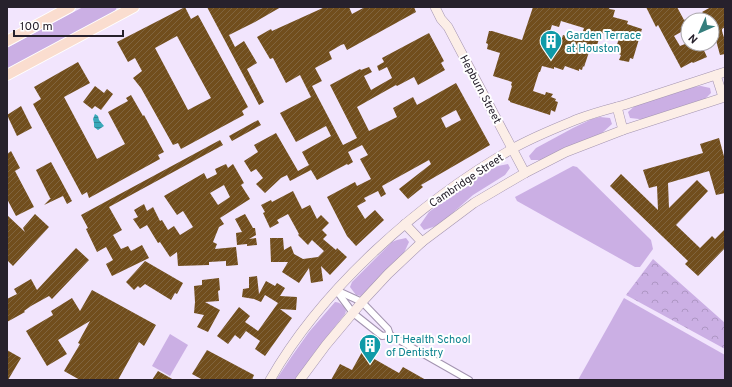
<svg xmlns="http://www.w3.org/2000/svg" width="732" height="387" font-family="Overpass,sans-serif">
	<style>
		.grass { fill: #cbafe4 }
		.park { fill: url(#park-crowns) }
		.water { fill: url(#water-rules) }
		.building { fill: url(#building-hatch); fill-rule: evenodd }
		.lines { fill: none; stroke-linecap: round; stroke-linejoin: round }
		.street-casing { stroke: #a394b0; stroke-width: 8 }
		.secondary-casing { stroke: #a394b0; stroke-width: 10 }
		.primary-casing { stroke: #fff; stroke-width: 12 }
		.street { stroke: #fff; stroke-width: 6 }
		.secondary { stroke: #fceee7; stroke-width: 9 }
		.primary { stroke: #faddcf; stroke-width: 10 }
		.labels { text-anchor: middle; stroke-width: 4; stroke-linejoin: round; paint-order: stroke }
		.culture-label { font-size: 11px; fill: #0d838f; stroke: #fff; text-anchor: start }
		.street-label { font-size: 11px; fill: #27212c; stroke: #fff }
	</style>
	<defs>
		<pattern id="park-crowns" width="20" height="18" patternUnits="userSpaceOnUse"><rect width="20" height="18" fill="#cbafe4"/><path d="M2 6a3 3 0 1 1 6 0M12 15a3 3 0 1 1 6 0" fill="none" stroke="#ae96c4"/></pattern>
		<pattern id="water-rules" width="6" height="5" patternUnits="userSpaceOnUse"><rect width="6" height="5" fill="#3aa9ba"/><path d="M0 2.5h6" fill="none" stroke="#318997"/></pattern>
		<pattern id="building-hatch" width="6" height="6" patternUnits="userSpaceOnUse"><rect width="6" height="6" fill="#714e1d"/><path d="M-1 1l2-2M0 6l6-6M5 7l2-2" fill="none" stroke="#80643e"/></pattern>
	</defs>
	<rect width="100%" height="100%" fill="#f2e5fd"/>
	<g class="grass">
		<polygon points="83,7 117,7 115,11 112,13 7,70 7,48"/>
		<polygon points="701,86 710,88 711,93 704,100 647,119 639,119 630,118 628,112 637,104 691,87"/>
		<polygon points="600,117 610,118 612,124 602,133 542,160 531,160 529,156 536,148 573,128 592,119"/>
		<polygon points="508,164 510,168 505,175 473,195 439,225 424,230 420,225 429,212 457,191 485,172 498,166"/>
		<polygon points="573,166 577,167 651,240 653,249 640,267 635,267 517,201 515,197"/>
		<polygon points="406,238 409,242 403,255 361,296 356,295 350,287 352,282 392,242 397,240"/>
		<polygon points="624,298 725,355 725,380 578,380"/>
		<path d="M335 302C340 302 345 307 346 311L345 314 314 353 296 380H276L292 356 309 332Z"/>
		<polygon points="170,334 188,345 170,376 152,366"/>
	</g>
	<polygon class="park" points="653,259 725,323 725,349 626,295"/>
	<polygon class="water" points="95,114 98,116 99,120 104,126 98,130 94,127 94,123 93,119"/>
	<g class="building">
		<path d="M185 7 191 19 198 15 248 107 242 111 244 115 181 149 178 143 173 145 141 88 133 78 142 71 135 58 128 62 117 42ZM177 36 211 98 188 110 155 48Z"/>
		<polygon points="207,7 281,7 255,22 229,35 235,47 244,41 257,63 247,69 264,102 259,105"/>
		<path d="M325 7H349L352 14 365 7H414L416 12 347 50 344 44 341 45 329 52 332 59 315 68 322 81 312 86 343 145 357 138 330 85 360 69 361 70 369 67 372 72 364 76 371 90 392 78 387 67 379 71 377 66 384 62 382 58 429 33 444 61 441 63 445 70 418 85 414 77 397 86 396 85 357 107 369 131 397 117 393 108 413 97 417 105 456 83 490 145 421 185 423 187 408 199 399 189 431 164 429 160 382 186 386 194 381 197 378 191 364 198 366 201 357 206 365 219 375 210 384 220 356 246 347 236 327 197 355 182 357 186 371 179 360 159 368 155 362 145 348 152 353 162 348 165 347 164 317 180 311 170 290 181 287 175 281 178 265 193 256 184 263 178 256 169 251 172 244 161 258 152 254 145 276 133 298 171 309 165 302 152 331 136 326 126 296 142 280 113 311 97 300 75 286 83 273 58 270 59 257 37 271 29 272 31ZM456 110 461 120 446 128 441 118Z"/>
		<path d="M533 7H610L609 9 615 10 613 17 628 21 627 24 642 29 633 59 630 58 629 62 619 60 621 55 617 53 618 50 616 49 619 37 601 33 597 45 595 44 592 53 589 52 584 67 583 66 582 70 579 69V71L565 66 563 70 554 67V69L542 66 540 72H539L533 91 545 95 546 92 553 94 551 97 556 99 555 101 558 102 555 112 551 110 550 115 510 102V101L508 100 512 86 511 85 512 82 493 76 500 53 487 49 488 44 486 43 489 31H492L522 40ZM561 21 584 28 580 40 563 35 558 51 545 46 552 25 559 27Z"/>
		<polygon points="646,7 674,7 674,8 677,7 684,20 686,19 688,22 688,28 674,36 680,46 685,44 701,44 707,57 693,63 692,62 681,68 658,25 656,27"/>
		<polygon points="711,7 725,7 725,27 722,29 722,31 725,41 725,54 720,55 714,33 712,34 712,20 704,20 701,15 703,13 702,12"/>
		<polygon points="78,62 90,83 64,97 97,159 125,144 108,112 128,101 126,98 131,95 143,116 144,115 164,152 158,155 160,159 89,198 87,192 82,195 33,104 41,99 34,87"/>
		<polygon points="95,86 104,93 107,89 113,94 101,110 95,106 92,109 83,102"/>
		<polygon points="21,106 32,128 17,136 7,115"/>
		<polygon points="258,120 261,125 232,141 229,136"/>
		<polygon points="719,138 725,160 725,193 716,195 709,171 668,183 669,208 697,180 708,191 676,225 700,248 712,236 715,239 725,229 725,248 698,276 685,264 688,261 610,186 621,174 658,210 657,186 649,188 643,170 703,153 700,144"/>
		<polygon points="220,140 223,145 109,207 122,230 113,235 121,249 128,246 131,251 142,245 149,258 112,276 106,264 113,260 106,247 97,252 86,229 88,228 81,215"/>
		<polygon points="11,151 20,168 15,171 34,207 16,216 7,199 7,154"/>
		<polygon points="51,162 72,201 67,204 63,196 44,205 51,198 50,198 36,170"/>
		<path d="M226 164 228 168 233 164 244 183 241 185 250 199 220 218 224 224 219 227 213 242 217 244 215 249 236 247 238 265 226 266V261L209 262V265L178 266 177 252 170 257 160 242 158 243 147 225 140 229 133 219 138 217 134 210 144 204 147 211 153 207 160 221 162 220 168 230 174 226 180 235 193 227 183 211 177 215 164 196 204 173 207 179 217 174 215 169ZM224 185 230 197 218 205 210 193Z"/>
		<polygon points="293,191 302,209 310,205 317,219 321,215 329,223 322,230 327,235 323,239 336,250 337,248 347,257 330,275 321,266 323,281 311,283 309,268 299,283 282,272 288,262 271,262 270,238 283,238 284,250 291,246 294,254 303,259 318,257 324,251 312,240 308,245 298,235 299,234 288,214 277,220 279,223 270,228 263,213 265,212 261,205 271,200 272,202"/>
		<polygon points="35,214 49,227 13,266 7,260 7,215 25,232 23,228"/>
		<polygon points="245,214 253,228 255,228 256,235 249,239 256,238 257,245 247,246 247,244 237,245 236,233 242,232 235,219"/>
		<polygon points="76,248 89,260 52,299 49,296 31,306 24,311 25,312 7,322 7,299 17,294 14,289 31,279 37,290"/>
		<polygon points="145,261 183,283 177,294 175,293 171,300 145,284 140,288 138,286 134,290 126,282"/>
		<polygon points="257,276 259,294 266,281 275,286 277,283 285,288 280,296 297,297 296,310 280,309 292,318 265,356 255,349 260,341 246,331 240,339 235,335 228,344 217,336 239,307 250,316 245,322 258,331 278,303 265,295 261,302 254,299 242,297 243,289 249,288 249,277"/>
		<polygon points="219,278 220,290 218,291 219,301 205,302 220,310 208,332 197,327 204,315 194,313 195,302 194,286 202,285 202,280"/>
		<polygon points="92,290 156,325 144,346 139,342 118,380 80,380 64,371 80,344 78,343 90,321 58,340 67,354 47,366 26,331 53,315 51,311 72,298 80,311"/>
		<polygon points="7,350 21,358 8,380 7,380"/>
		<polygon points="207,350 254,375 252,380 203,380 192,374"/>
		<polygon points="362,352 399,373 403,367 426,380 331,380 340,364 352,370"/>
		<polygon points="158,371 174,380 152,380"/>
	</g>
	<g class="lines">
		<g class="street-casing">
			<g id="street">
				<polyline points="336,290 353,313 382,336 390,335 469,380"/>
				<polyline points="338,291 362,302 388,329 390,335"/>
			</g>
		</g>
		<g class="secondary-casing">
			<g id="secondary">
				<polyline points="435,7 441,19 448,27 525,173"/>
				<polyline points="716,75 723,97"/>
				<polyline points="617,107 623,130"/>
				<polyline points="405,224 422,242"/>
				<path d="M270 380C323 287 420 202 512 149 533 137 556 128 578 119 593 113 609 109 624 105 658 94 691 83 725 72"/>
				<polyline points="300,380 326,345 362,302 388,274 422,242 474,203 525,173 566,152 623,130 725,97"/>
			</g>
		</g>
		<g class="primary-casing">
			<g id="primary">
				<polyline points="7,41 70,7"/>
				<polyline points="7,75 134,7"/>
			</g>
		</g>
		<use href="#street" class="street"/>
		<use href="#secondary" class="secondary"/>
		<use href="#primary" class="primary"/>
	</g>
	<defs>
		<g id="building-pin" transform="scale(1.15)"><path d="M0 17L-7.5 6A9.5 9.5 0 1 1 7.5 6Z" fill="#0f9aa8" stroke="#fff"/><path d="M-4-6H4V6H1V3H-1V6H-4ZM-2.5-4.3h1.7v1.8h-1.7ZM.8-4.3h1.7v1.8H.8ZM-2.5-1h1.7V.8h-1.7ZM.8-1h1.7V.8H.8Z" fill="#fff"/></g>
	</defs>
	<g fill-rule="evenodd">
		<use href="#building-pin" x="551" y="41"/>
		<use href="#building-pin" x="370" y="345"/>
	</g>
	<g class="labels">
		<g class="culture-label">
			<text x="566" y="39">Garden Terrace<tspan x="566" dy="13">at Houston</tspan></text>
			<text x="386" y="343">UT Health School<tspan x="386" dy="13">of Dentistry</tspan></text>
		</g>
		<g class="street-label">
			<text transform="translate(481 89) rotate(62)" y="4">Hepburn Street</text>
			<text transform="translate(466 180) rotate(-34)" y="4">Cambridge Street</text>
		</g>
	</g>
	<rect width="732" height="387" fill="none" stroke="#27212c" stroke-width="16"/>
	<g transform="translate(700 32) rotate(225)"><circle r="19" fill="#ffffff" stroke="#a9a6ab"/>
	<path d="M0-3L7 15L0 10L-7 15Z" fill="#367e7d"/>
	<text y="-6" font-size="11" font-weight="bold" text-anchor="middle" fill="#27212c">N</text>
	</g>
	<path d="M14 30v6h109v-6" fill="none" stroke="#27212c" stroke-width="2"/>
	<text x="20" y="30" font-size="12" fill="#27212c" stroke="#ffffff" stroke-width="3" paint-order="stroke">100 m</text>
</svg>
